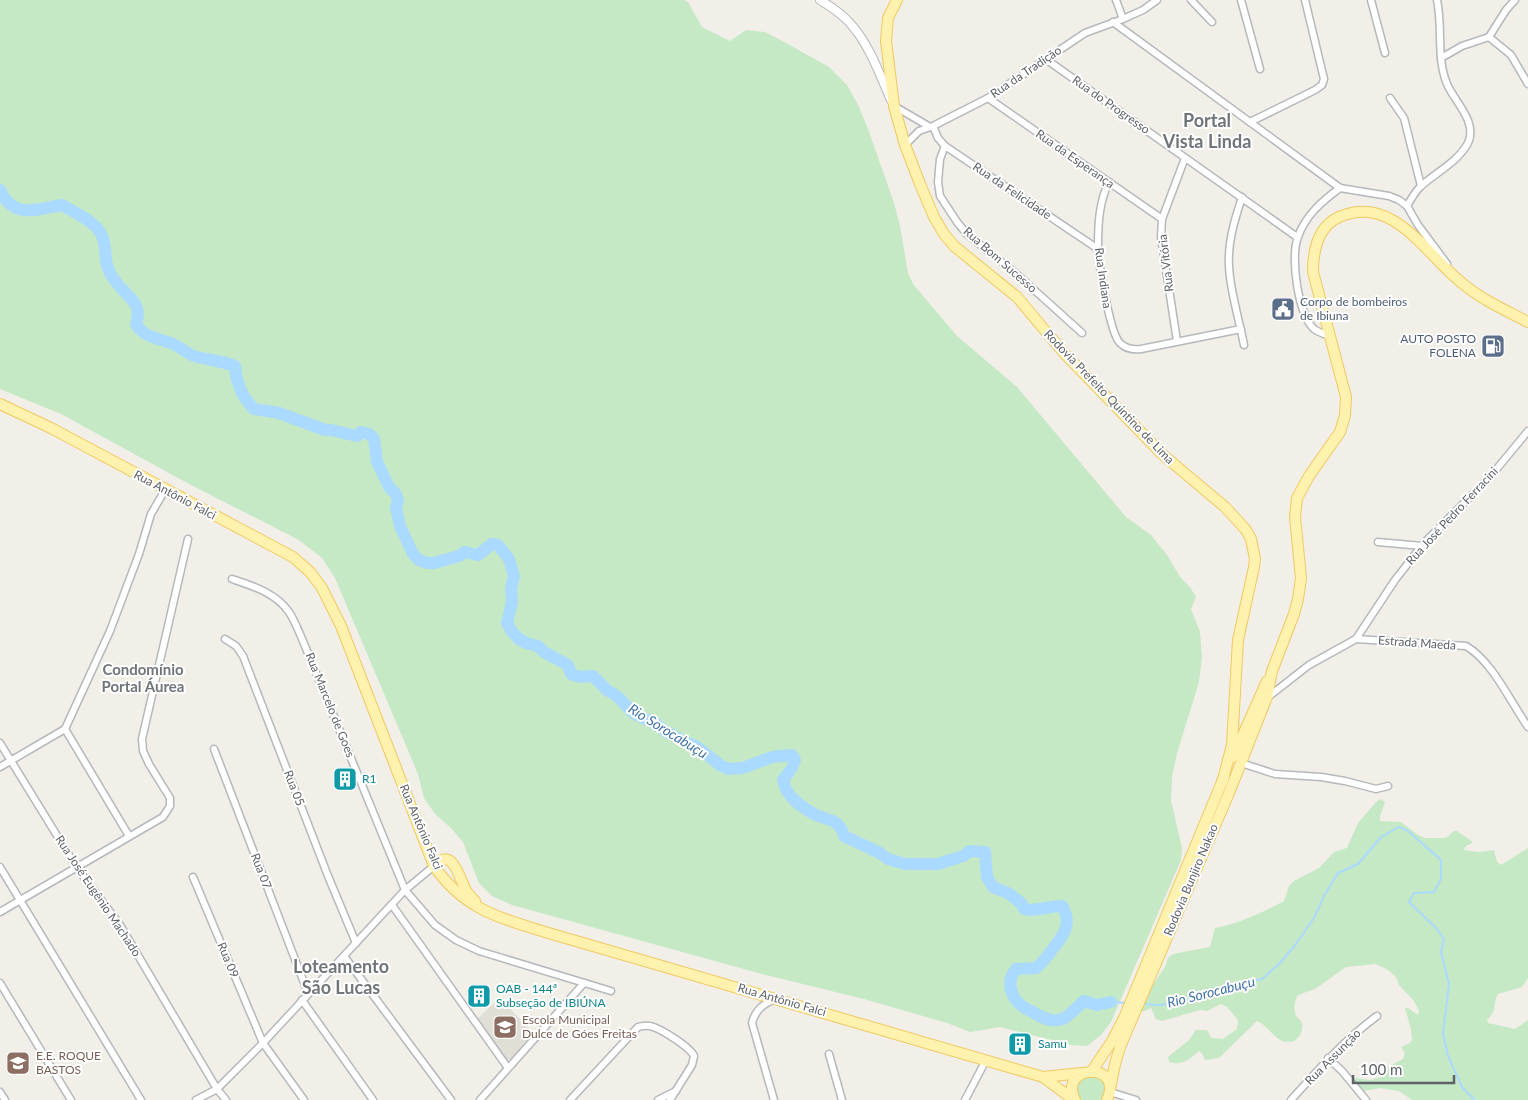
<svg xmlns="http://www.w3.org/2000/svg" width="1528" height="1100" font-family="Lato,sans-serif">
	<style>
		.education { fill: #e1ded6 }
		.green { fill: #c5e8c5 }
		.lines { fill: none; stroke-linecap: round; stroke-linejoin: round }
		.stream { stroke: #aadaff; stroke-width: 2 }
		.river { stroke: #aadaff; stroke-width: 12 }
		.minor-casing { stroke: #b5b8bc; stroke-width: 9 }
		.tertiary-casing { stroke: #b5b8bc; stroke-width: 10 }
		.primary-casing { stroke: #f2c960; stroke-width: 12 }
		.minor { stroke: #fff; stroke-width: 6 }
		.tertiary { stroke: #fff; stroke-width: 8 }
		.primary { stroke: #fff2af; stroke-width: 10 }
		.labels { text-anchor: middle; stroke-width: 4; stroke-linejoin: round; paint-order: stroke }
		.street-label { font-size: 12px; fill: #5f6368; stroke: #fff }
		.service-label { font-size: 12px; fill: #4e5e75; stroke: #fff; text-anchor: start }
		.culture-label { font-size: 12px; fill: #0d838f; stroke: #fff; text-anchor: start }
		.education-label { font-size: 12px; fill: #785e54; stroke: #fff; text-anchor: start }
		.water-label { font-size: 14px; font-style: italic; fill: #4174aa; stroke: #fff }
		.quarter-label { font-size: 15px; font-weight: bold; fill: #70757a; stroke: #fff }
		.district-label { font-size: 18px; font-weight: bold; fill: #70757a; stroke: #fff }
	</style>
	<rect width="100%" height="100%" fill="#f1efe8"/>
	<polygon class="education" points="500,998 535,1035 514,1058 507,1060 477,1019"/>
	<g class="green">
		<polygon points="0,0 684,0 688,2 702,27 730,41 746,30 765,32 786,43 829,67 847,85 859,107 868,129 894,203 900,226 908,273 913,284 957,336 1017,387 1126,517 1151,535 1167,555 1180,577 1190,587 1196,597 1191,609 1200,632 1202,657 1199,682 1177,753 1172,777 1171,801 1182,848 1181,860 1111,1022 1101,1035 1087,1046 1072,1045 1000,1027 970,1032 947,1023 864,999 762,974 512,905 492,896 479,883 463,842 451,828 435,814 424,798 418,774 335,578 322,558 299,540 191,485 61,414 0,389"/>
		<path d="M1381 799 1385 802 1380 816V821L1401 822 1418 835 1425 838H1446L1454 831H1457L1473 842 1465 847 1464 850 1478 852 1494 850 1497 862 1501 865 1528 848V978L1522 987 1498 994C1492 1006 1498 1009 1487 1020L1488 1023 1515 1029 1528 1020V1100H1412L1399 1091 1380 1088 1363 1091 1359 1089 1354 1080 1355 1078 1370 1080 1382 1077 1384 1069 1403 1059 1405 1053 1401 1047 1410 1043 1412 1040 1411 1029 1405 1008H1408L1418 1015 1419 1011 1414 1001 1399 985 1396 977 1388 970 1376 964 1346 967 1315 989 1298 995C1294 1001 1293 1011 1297 1017 1301 1022 1300 1018 1302 1024 1303 1030 1300 1038 1294 1041 1277 1047 1269 1025 1257 1021L1219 1058 1205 1060 1202 1053 1199 1051C1188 1060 1183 1066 1169 1062L1168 1057 1189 1040 1196 1030H1207L1211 1038 1223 1039 1237 1029 1238 1020 1227 1007 1221 1004 1207 1011 1200 1010 1162 1021 1156 1019 1151 1008 1144 1011H1139L1144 998 1165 967 1168 958 1173 954 1210 947 1215 928C1240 923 1261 913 1284 901L1289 886 1294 881 1319 868 1334 852 1347 848 1358 823 1377 801Z"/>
		<path d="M1087 1075 1100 1077 1106 1086 1102 1100H1081C1076 1095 1076 1090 1077 1084Z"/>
	</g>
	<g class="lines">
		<g class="stream">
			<polyline points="1111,1002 1126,1003"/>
			<polyline points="1144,1004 1160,1005 1182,1002 1200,993 1224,986 1262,979 1279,964 1296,944 1314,918 1325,894 1338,873 1358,864 1381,837 1399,827 1408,831 1441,860 1441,879 1434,892 1414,893 1409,902 1436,928 1444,939 1441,952 1449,984 1443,1033 1448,1056 1462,1087 1475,1100"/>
		</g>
		<path class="river" d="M0 190C14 220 36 209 62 205 74 212 92 220 100 232 107 242 104 254 107 265 108 270 111 275 114 279 124 296 144 301 136 324 144 338 159 338 173 344 181 347 188 355 197 357 210 360 222 361 235 366 236 383 242 397 254 409L279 413 325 430H331L357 436 361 432 369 434 374 439 377 462 389 487 396 494 398 501 396 508 400 526 413 554 419 560 427 563H434L459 556 465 552 478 555 492 544 498 545 509 559 514 576 511 589 512 602 507 623 512 632 520 640 529 644 538 646 544 652 568 665 571 674 580 677 593 676 608 691 614 694 620 699 633 713 656 724 666 732 675 736 683 741 696 746 720 765 728 769 743 768 772 757 792 755 795 760 792 768 783 780C784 783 785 788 787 791 792 800 805 809 814 814 828 821 839 818 844 836L880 853 888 859 905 864H938L963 856 970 851 985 852 987 877 993 887 1008 893 1021 903 1024 909C1035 912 1049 906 1062 906 1072 922 1065 934 1054 947 1048 955 1044 962 1036 968L1016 969C1006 981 1010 997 1022 1006 1025 1009 1030 1010 1033 1012 1040 1017 1049 1021 1058 1020 1068 1019 1076 1007 1084 1001L1097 1005 1111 1002"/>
		<g class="minor-casing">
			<g id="minor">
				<polyline points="1116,0 1123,19"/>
				<polyline points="1191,0 1212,22"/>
				<polyline points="1241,0 1260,69"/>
				<polyline points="1371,0 1385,53"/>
				<polyline points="1113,22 1340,188 1389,196 1399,200 1407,206 1418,225 1447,264"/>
				<polyline points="1489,37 1506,10 1515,0"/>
				<polyline points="1441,58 1462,46 1489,37 1511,55 1528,84"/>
				<polyline points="1047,60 1297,237"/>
				<polyline points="988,98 1162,219"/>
				<polyline points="1390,98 1404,118 1421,186"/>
				<polyline points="894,106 930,127"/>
				<polyline points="1250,122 1315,90 1322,85 1324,79 1305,0"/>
				<polyline points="933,126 938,138 945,146 1098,249"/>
				<polyline points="905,145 919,131 933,126 988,98 1085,33 1123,19 1143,10 1157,0"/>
				<polyline points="945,146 940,159 938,182 940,196 957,222 967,234 1021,278 1082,333"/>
				<path d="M1109 182C1099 201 1098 225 1098 246 1098 261 1110 334 1120 343 1126 349 1133 350 1141 349L1241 329"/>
				<path d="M1242 197C1236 216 1230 234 1229 254 1227 280 1239 319 1244 345"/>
				<path d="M1407 206C1411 199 1415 192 1420 187 1435 173 1458 162 1468 143 1478 122 1454 101 1447 84 1436 57 1443 28 1437 0"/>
				<path d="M1328 335C1324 334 1318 332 1314 329 1298 315 1290 256 1298 237 1305 216 1322 201 1340 188"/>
				<polyline points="1177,341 1161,237 1162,219 1185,158"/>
				<polyline points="1378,542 1422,546"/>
				<path d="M232 579C253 586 276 593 289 612 295 621 299 632 303 641L405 890 435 925 456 940 479 951 611 991"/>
				<polyline points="225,639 236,646 243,656 328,876 356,943"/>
				<path d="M1356 639 1466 646C1492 661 1510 701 1528 727"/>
				<polyline points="1268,697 1309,665 1356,639 1395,580 1424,543 1490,477 1528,431"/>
				<polyline points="65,729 129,836"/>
				<polyline points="0,743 77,868 120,925 217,1089 226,1100"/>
				<polyline points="214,749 308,993"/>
				<polyline points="1241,763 1275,774 1321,777 1345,781 1376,789 1388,786"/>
				<polyline points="0,767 65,729 110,631 139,554 151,514 165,490"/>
				<polyline points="0,867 141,1100"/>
				<polyline points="193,877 263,1043 304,1100"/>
				<polyline points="392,905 508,1068"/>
				<polyline points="0,912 163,817 170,806 170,798 149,764 143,751 142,739 188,539"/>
				<polyline points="344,956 451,1100"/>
				<polyline points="0,983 71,1100"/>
				<polyline points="302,1000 373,1100"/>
				<path d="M774 1000C762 1004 755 1011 752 1023L774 1100"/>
				<polyline points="829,1054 842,1100"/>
				<polyline points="1328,1058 1342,1071 1366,1100"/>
				<polyline points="0,1092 5,1100"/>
				<polyline points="1110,1092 1136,1100"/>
				<polyline points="196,1100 217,1089 263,1043 405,890 434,866"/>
				<polyline points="480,1100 584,983"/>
				<path d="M570 1100 638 1027C642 1026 646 1025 650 1026 660 1028 690 1047 694 1056L692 1065 670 1100"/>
				<polyline points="658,1100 676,1091"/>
				<polyline points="965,1100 986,1060"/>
				<path d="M1291 1100C1318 1070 1344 1040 1377 1016"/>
			</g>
		</g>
		<g class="tertiary-casing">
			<path id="tertiary" d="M820 0C830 6 840 13 848 21 869 43 879 73 891 100"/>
		</g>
		<g class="primary-casing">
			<g id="primary">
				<polyline points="897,0 888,18 886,41 894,106 905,145 920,184 934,217 944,234 954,246 1017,297 1064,353 1162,454 1225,507 1237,520 1246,530 1251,539 1255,559 1254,567 1238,640 1232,745 1222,783"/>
				<path d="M0 404 51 428 293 557 310 572 322 588 341 626 434 866C464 909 497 917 545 932L1043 1077 1074 1100"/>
				<polyline points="1233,757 1267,681"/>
				<path d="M434 866C454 845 459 880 467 892 469 895 472 898 475 901"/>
				<polyline points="1092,1071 1112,1041 1124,1018 1224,777"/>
				<polyline points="1043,1077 1082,1073"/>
				<path d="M1110 1089 1115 1064 1120 1047 1229 793 1267 697 1272 671 1294 614 1298 599 1301 578 1295 517 1297 498 1309 476 1340 432 1345 415 1346 397 1313 272C1313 251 1317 227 1339 217 1393 193 1426 255 1462 283 1482 300 1505 310 1528 322"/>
				<path d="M1075 1100C1057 1064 1125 1061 1107 1100"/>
			</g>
		</g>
		<use href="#minor" class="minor"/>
		<use href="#tertiary" class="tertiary"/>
		<use href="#primary" class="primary"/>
	</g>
	<defs>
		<g id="civic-square" transform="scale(1.25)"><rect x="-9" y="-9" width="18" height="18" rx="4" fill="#5c6f8a" stroke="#fff"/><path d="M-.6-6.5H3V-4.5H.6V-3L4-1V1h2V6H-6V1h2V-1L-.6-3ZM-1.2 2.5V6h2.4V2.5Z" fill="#fff"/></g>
		<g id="fuel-square" transform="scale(1.25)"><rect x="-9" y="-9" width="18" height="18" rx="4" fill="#5c6f8a" stroke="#fff"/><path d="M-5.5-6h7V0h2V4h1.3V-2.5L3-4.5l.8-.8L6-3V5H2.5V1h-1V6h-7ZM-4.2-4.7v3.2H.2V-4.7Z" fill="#fff"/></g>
		<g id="building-square" transform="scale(1.25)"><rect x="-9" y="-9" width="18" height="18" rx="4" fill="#0f9aa8" stroke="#fff"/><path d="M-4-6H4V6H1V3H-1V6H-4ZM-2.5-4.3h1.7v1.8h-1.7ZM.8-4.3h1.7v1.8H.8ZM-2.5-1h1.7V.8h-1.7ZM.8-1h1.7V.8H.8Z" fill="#fff"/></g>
		<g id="school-square" transform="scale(1.25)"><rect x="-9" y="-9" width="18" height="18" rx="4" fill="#8d6e63" stroke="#fff"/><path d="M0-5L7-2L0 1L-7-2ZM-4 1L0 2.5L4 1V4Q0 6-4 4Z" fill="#fff"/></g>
	</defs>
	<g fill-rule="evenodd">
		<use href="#civic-square" x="1283" y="309"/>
		<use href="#fuel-square" x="1493" y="346"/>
		<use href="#building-square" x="345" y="779"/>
		<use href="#building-square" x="479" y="996"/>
		<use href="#school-square" x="505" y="1027"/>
		<use href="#building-square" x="1020" y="1044"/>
		<use href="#school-square" x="18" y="1063"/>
	</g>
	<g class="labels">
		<g class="street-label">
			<text transform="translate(1026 72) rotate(-34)" y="4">Rua da Tradição</text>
			<text transform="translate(1111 105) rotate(35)" y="4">Rua do Progresso</text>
			<text transform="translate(1075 159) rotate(35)" y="4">Rua da Esperança</text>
			<text transform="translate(1012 191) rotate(34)" y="4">Rua da Felicidade</text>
			<text transform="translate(1000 260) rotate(41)" y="4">Rua Bom Sucesso</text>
			<text transform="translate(1166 263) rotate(-97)" y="4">Rua Vitória</text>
			<text transform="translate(1103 278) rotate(82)" y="4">Rua Indiana</text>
			<text transform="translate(1109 397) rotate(46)" y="4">Rodovia Prefeito Quintino de Lima</text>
			<text transform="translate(175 495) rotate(28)" y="4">Rua Antônio Falci</text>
			<text transform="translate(1452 516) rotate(-47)" y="4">Rua José Pedro Ferracini</text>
			<text transform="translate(1417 643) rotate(4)" y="4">Estrada Maeda</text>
			<text transform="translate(330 705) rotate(68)" y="4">Rua Marcelo de Goes</text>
			<text transform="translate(294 788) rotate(69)" y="4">Rua 05</text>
			<text transform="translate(421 827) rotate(67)" y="4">Rua Antônio Falci</text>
			<text transform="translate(261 871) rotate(69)" y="4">Rua 07</text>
			<text transform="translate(1191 880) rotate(-67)" y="4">Rodovia Bunjiro Nakao</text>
			<text transform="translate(98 896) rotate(56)" y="4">Rua José Eugênio Machado</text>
			<text transform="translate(228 960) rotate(67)" y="4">Rua 09</text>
			<text transform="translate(782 1000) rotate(16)" y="4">Rua Antônio Falci</text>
			<text transform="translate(1333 1057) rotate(-45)" y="4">Rua Assunção</text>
		</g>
		<g class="service-label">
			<text x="1300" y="306">Corpo de bombeiros<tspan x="1300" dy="14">de Ibiuna</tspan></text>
			<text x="1476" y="343" text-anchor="end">AUTO POSTO<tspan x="1476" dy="14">FOLENA</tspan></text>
		</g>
		<g class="culture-label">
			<text x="362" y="783">R1</text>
			<text x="496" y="993">OAB - 144ª<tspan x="496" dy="14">Subseção de IBIÚNA</tspan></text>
			<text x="1038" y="1048">Samu</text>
		</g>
		<g class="education-label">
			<text x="522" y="1024">Escola Municipal<tspan x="522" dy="14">Dulce de Góes Freitas</tspan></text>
			<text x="36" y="1060">E.E. ROQUE<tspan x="36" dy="14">BASTOS</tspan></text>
		</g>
		<g class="water-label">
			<text transform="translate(668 731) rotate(32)" y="5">Rio Sorocabuçu</text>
			<text transform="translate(1211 992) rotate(-14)" y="5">Rio Sorocabuçu</text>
		</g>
		<g class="quarter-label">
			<text x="143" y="675">Condomínio<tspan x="143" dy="17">Portal Áurea</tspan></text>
		</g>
		<g class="district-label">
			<text x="1207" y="127">Portal<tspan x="1207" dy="21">Vista Linda</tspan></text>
			<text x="341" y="973">Loteamento<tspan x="341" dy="21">São Lucas</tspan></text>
		</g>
	</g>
	<path d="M1353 1075v8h101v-8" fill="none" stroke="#5f6368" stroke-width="2.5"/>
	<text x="1360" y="1075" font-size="15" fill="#5f6368" stroke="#ffffff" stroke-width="4" paint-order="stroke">100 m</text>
</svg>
